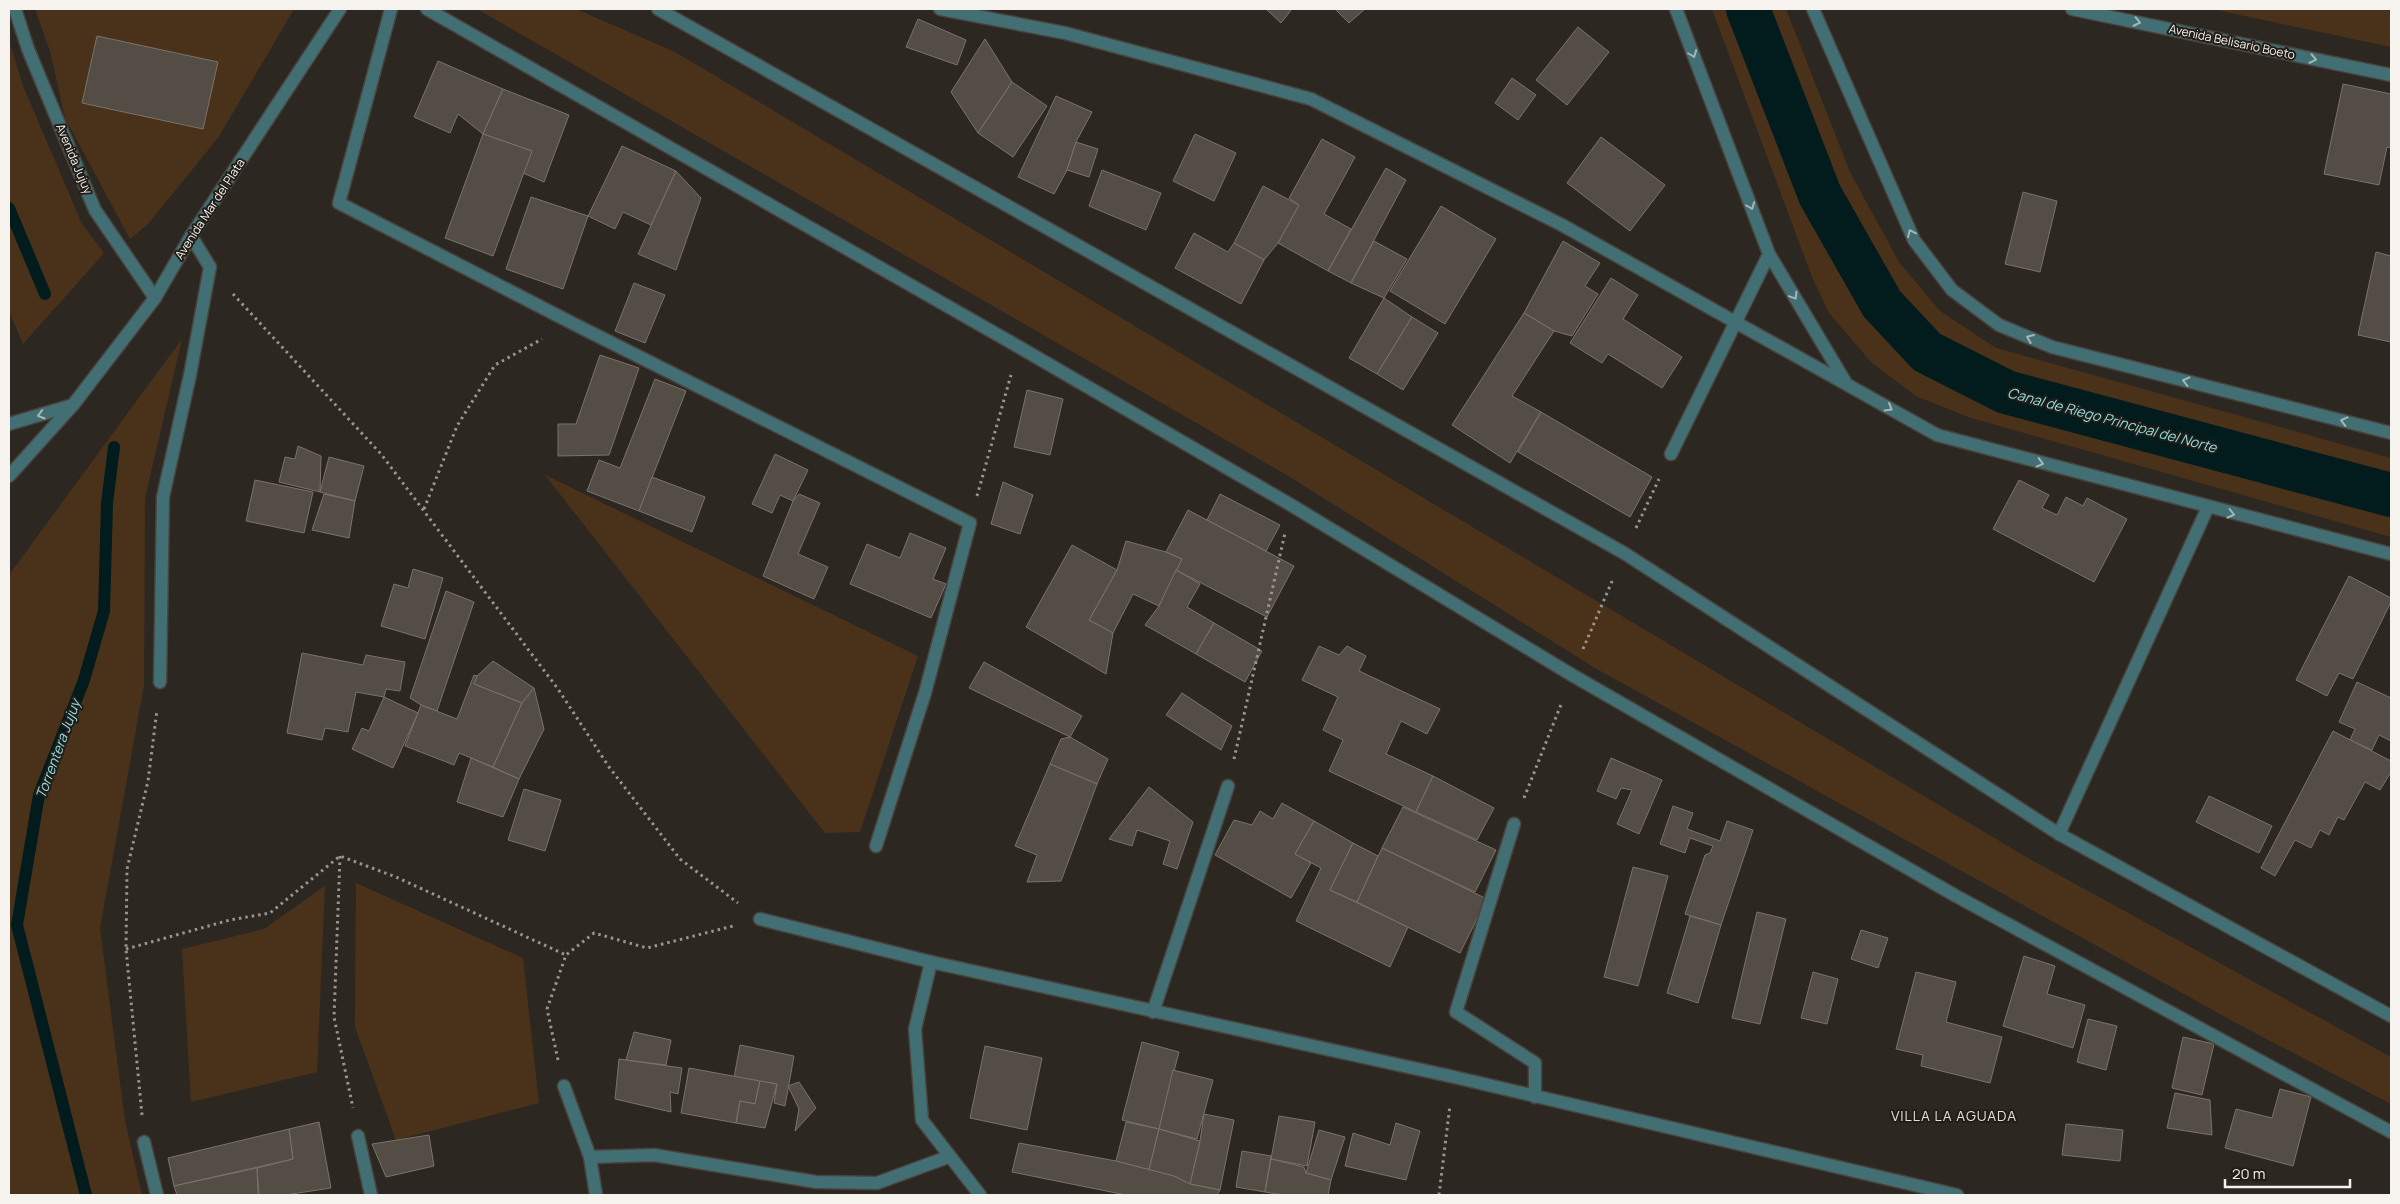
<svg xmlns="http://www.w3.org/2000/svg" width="2400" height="1204" font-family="Manrope,sans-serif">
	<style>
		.green { fill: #4a321a }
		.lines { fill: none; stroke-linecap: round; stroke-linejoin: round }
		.stream { stroke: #021b1d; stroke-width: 12 }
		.canal { stroke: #021b1d; stroke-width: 44 }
		.building { fill: #544d46; stroke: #7a736c }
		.minor-casing { stroke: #49433e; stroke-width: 15 }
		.path { stroke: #9a9590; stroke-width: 3; stroke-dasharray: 2.5 4; stroke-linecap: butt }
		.minor { stroke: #416f73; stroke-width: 12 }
		.oneway { stroke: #a5b7b6 }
		.labels { text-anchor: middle; stroke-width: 4; stroke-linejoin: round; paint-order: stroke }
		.street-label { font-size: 12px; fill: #f6f2ed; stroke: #231d17 }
		.water-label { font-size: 14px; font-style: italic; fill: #8adfe6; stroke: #231d17 }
		.neighbourhood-label { font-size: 14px; letter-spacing: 1px; fill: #e9e0d8; stroke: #231d17 }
	</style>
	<rect width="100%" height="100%" fill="#2d2721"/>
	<g class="green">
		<polygon points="35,9 294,9 218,138 148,224 130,239 65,118 50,51"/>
		<polygon points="477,9 576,9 675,52 2028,858 2391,1057 2391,1104 2238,1024 1595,668 1285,474"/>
		<polygon points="1712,9 1786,9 1850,172 1899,262 1940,311 1996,348 2391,458 2391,537 1968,417 1916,396 1872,363 1829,313 1812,277"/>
		<polygon points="2212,9 2391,10 2391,47"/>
		<polygon points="9,41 23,86 82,224 104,253 23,344 9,311"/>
		<polygon points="182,339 145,498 144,685 100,928 125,1121 142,1195 9,1195 9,575"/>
		<polygon points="545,475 918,656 860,832 825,833"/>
		<polygon points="356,883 523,958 539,1103 396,1140 355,1027"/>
		<polygon points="325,886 317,1072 191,1102 182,949 264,929"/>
	</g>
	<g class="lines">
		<g class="stream">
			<polyline points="9,208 45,294"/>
			<polyline points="86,1195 17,925 39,795 84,680 104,611 107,503 114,447"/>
		</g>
		<polyline class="canal" points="1748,9 1820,195 1882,304 1927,352 2006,392 2391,495"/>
	</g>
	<g class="building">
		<polygon points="1266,9 1292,9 1281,23"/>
		<polygon points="1335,9 1365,9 1349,23"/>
		<polygon points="918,19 966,40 957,65 906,47"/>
		<polygon points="1578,27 1609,52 1567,105 1536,80"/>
		<polygon points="97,36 218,62 203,129 82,103"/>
		<polygon points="985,39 1012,82 978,133 951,92"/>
		<polygon points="438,61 503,89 483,134 458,114 450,133 414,117"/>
		<polygon points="1512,78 1536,95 1518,120 1495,103"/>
		<polygon points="1012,82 1047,106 1013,157 978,133"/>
		<polygon points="2343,84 2391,94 2391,148 2387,147 2379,185 2324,174"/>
		<polygon points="503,89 569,115 544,182 523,173 532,151 483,134"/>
		<polygon points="1056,96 1092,112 1076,142 1067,170 1054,194 1018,177"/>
		<polygon points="483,134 532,151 493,256 445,238"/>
		<polygon points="1195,134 1236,153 1214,201 1173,181"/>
		<polygon points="1601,137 1665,185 1630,231 1567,183"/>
		<polygon points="1322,139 1355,157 1324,214 1351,229 1328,271 1278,243 1299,205 1289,198"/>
		<polygon points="1076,142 1098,149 1089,177 1067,170"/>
		<polygon points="622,146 676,171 651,225 623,212 615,229 588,216"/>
		<polygon points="1386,168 1406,180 1351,283 1328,271"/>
		<polygon points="1102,170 1161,193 1146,230 1089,206"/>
		<polygon points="676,171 701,198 676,270 638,254"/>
		<polygon points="1263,186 1299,205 1278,243 1264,260 1234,243"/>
		<polygon points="2023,192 2057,201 2040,272 2005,264"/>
		<polygon points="531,197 588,216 563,289 506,269"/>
		<polygon points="1441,206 1496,239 1445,324 1390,291"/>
		<polygon points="1194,233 1228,252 1234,243 1264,260 1241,304 1175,268"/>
		<polygon points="1374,241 1407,259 1384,298 1351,283"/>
		<polygon points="1563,241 1600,263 1585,286 1598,294 1572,336 1554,331 1524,313"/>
		<polygon points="2376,252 2391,256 2391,342 2358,335"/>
		<polygon points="1611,278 1638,295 1623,319 1682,357 1662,388 1608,354 1602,363 1570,343"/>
		<polygon points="634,283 665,295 645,343 615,331"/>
		<polygon points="1384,298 1412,317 1377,374 1349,358"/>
		<polygon points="1524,313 1554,331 1512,396 1541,412 1510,463 1452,425"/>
		<polygon points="1412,317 1438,333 1403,390 1377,374"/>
		<polygon points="600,355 639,368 609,455 558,456 558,424 576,424"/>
		<polygon points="655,379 686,391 639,511 587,491 599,460 620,468"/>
		<polygon points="1027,390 1063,399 1050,455 1014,447"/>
		<polygon points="1541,412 1652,477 1630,517 1518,452"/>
		<polygon points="298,446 321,456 320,492 279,482 285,457 295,459"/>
		<polygon points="775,454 808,470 793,501 780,495 772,513 752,504"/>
		<polygon points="329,457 364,466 355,501 320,492"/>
		<polygon points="652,477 705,497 692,532 639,511"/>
		<polygon points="255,480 313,492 304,533 246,521"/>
		<polygon points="2019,480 2049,495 2042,508 2057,515 2066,497 2083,506 2087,498 2127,519 2094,582 1993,529"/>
		<polygon points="1003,482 1033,495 1020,534 991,524"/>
		<polygon points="324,494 355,501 349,538 312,530"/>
		<polygon points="799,494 820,503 798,554 828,567 814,599 763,576 793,501"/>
		<polygon points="1220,494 1280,525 1266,551 1207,520"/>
		<polygon points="1188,510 1294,566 1267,617 1176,570 1182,559 1166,552"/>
		<polygon points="910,533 946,548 933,579 946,584 931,618 850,584 867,544 900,558"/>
		<polygon points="1126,541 1166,552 1182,559 1159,606 1133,594 1113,633 1089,620 1117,570"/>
		<polygon points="1072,545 1117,570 1089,620 1113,633 1106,674 1026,627"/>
		<polygon points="413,569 443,578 425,639 381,626 394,584 408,588"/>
		<polygon points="1176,570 1200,584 1187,607 1214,623 1196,654 1145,625 1159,606"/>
		<polygon points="2349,576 2391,598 2391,602 2353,679 2339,673 2327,696 2296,680"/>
		<polygon points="446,591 474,602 437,711 421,705 410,698"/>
		<polygon points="1214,623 1262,651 1245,682 1196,654"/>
		<polygon points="1319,646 1339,655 1347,646 1366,656 1359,671 1440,709 1427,734 1401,721 1386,754 1433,776 1416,812 1329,771 1343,740 1323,730 1338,697 1302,680"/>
		<polygon points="302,653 363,665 366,655 405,662 400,691 386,689 384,697 356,692 348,732 325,728 322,740 287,733"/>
		<polygon points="493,661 534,688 522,703 474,684 477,676"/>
		<polygon points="984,662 1082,716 1070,737 969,688"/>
		<polygon points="474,675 477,676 474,684 522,703 493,767 459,753 454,765 405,746 421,705 457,719"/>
		<polygon points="2357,682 2391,698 2391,741 2379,735 2372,750 2350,740 2355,729 2339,722"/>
		<polygon points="534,688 544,729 519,779 493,767 522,703"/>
		<polygon points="1182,693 1232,726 1221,750 1166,715"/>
		<polygon points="384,697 418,713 393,768 352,749 362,728 369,731"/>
		<polygon points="2333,731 2391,761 2391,772 2380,790 2365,782 2344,820 2338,817 2329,835 2320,830 2311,848 2295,840 2275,876 2261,868"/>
		<polygon points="1070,737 1108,759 1097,784 1050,764 1061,739"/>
		<polygon points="471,758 519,779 503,817 457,802"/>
		<polygon points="1611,758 1662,780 1639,834 1617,824 1632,790 1621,788 1616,799 1597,791"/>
		<polygon points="1050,764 1097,784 1061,881 1027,882 1037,855 1015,846"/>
		<polygon points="1433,776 1494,808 1477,840 1416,812"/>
		<polygon points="1149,787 1193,822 1177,869 1163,864 1170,841 1137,830 1132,846 1109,839"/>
		<polygon points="524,789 561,800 545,851 508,840"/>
		<polygon points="2209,796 2272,826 2259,853 2196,822"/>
		<polygon points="1282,803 1314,821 1295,854 1311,863 1291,898 1215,855 1234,820 1252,825 1260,811 1273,819"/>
		<polygon points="1673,806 1693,813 1687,829 1720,841 1727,821 1753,830 1721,925 1685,914 1705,855 1710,853 1713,846 1690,838 1685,853 1660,844"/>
		<polygon points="1403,807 1496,850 1475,892 1382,848"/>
		<polygon points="1314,821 1353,843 1330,890 1408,927 1390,967 1296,921 1321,868 1295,854"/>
		<polygon points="1353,843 1378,856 1357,902 1330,890"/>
		<polygon points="1382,848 1487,899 1460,953 1357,902"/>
		<polygon points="1633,867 1668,876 1638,986 1604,977"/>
		<polygon points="1757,912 1786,919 1760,1024 1732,1018"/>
		<polygon points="1690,916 1721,925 1698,1003 1667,993"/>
		<polygon points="1861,930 1888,938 1878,968 1851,959"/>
		<polygon points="2024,956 2055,966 2047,994 2085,1005 2073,1048 2003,1026"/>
		<polygon points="1813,972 1838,979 1827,1024 1801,1018"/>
		<polygon points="1916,972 1956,982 1946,1022 2002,1037 1990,1083 1921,1066 1923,1055 1896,1049"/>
		<polygon points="2088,1019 2117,1026 2106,1070 2077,1062"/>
		<polygon points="634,1032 671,1040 666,1065 626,1060"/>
		<polygon points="2183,1037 2214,1044 2202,1095 2172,1088"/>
		<polygon points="1142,1042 1179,1052 1159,1129 1122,1120"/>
		<polygon points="740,1045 794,1056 785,1106 774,1103 777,1084 734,1078"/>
		<polygon points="985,1046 1042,1058 1027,1130 970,1118"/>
		<polygon points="619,1059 682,1068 678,1094 670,1092 671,1112 615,1099"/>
		<polygon points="689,1068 760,1081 755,1104 740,1101 736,1123 681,1113"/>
		<polygon points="1173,1070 1213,1080 1197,1139 1159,1129"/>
		<polygon points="760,1081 777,1084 765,1128 736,1123 740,1101 755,1104"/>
		<polygon points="799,1082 816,1108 795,1131 799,1109 788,1086"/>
		<polygon points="2280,1089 2311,1097 2293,1166 2225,1148 2236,1109 2272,1118"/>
		<polygon points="2175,1093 2210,1100 2212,1135 2167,1128"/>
		<polygon points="1204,1114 1234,1120 1220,1190 1190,1184 1200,1141"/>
		<polygon points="1279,1116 1315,1122 1307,1166 1271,1159"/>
		<polygon points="319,1122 331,1188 285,1195 259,1195 257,1168 293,1159 289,1129"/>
		<polygon points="1126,1122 1159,1129 1149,1170 1116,1161"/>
		<polygon points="1396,1123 1420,1131 1406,1180 1345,1166 1353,1133 1390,1145"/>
		<polygon points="2066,1124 2123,1130 2120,1161 2062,1155"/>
		<polygon points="289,1129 293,1159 174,1186 168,1158"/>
		<polygon points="1159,1129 1200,1141 1190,1184 1174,1176 1149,1170"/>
		<polygon points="1319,1130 1345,1137 1331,1180 1306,1173"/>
		<polygon points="429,1135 434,1166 386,1177 372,1144"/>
		<polygon points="1019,1143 1116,1161 1174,1176 1190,1184 1220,1190 1217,1195 1126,1195 1012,1172"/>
		<polygon points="1242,1151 1271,1156 1265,1192 1236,1187"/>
		<polygon points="1271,1159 1304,1167 1306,1173 1331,1180 1328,1195 1283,1195 1265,1192"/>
		<polygon points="257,1168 258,1195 177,1195 174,1186"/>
	</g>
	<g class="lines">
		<g class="minor-casing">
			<g id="minor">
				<polyline points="15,9 28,49 95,210 155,298"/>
				<polyline points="391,9 339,203 572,323 970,523 925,693 876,846"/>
				<polyline points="427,9 1019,347 1291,505 1572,675 1956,896 2391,1132"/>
				<polyline points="658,9 1624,553 2059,834 2391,1016"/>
				<polyline points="940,9 1065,33 1311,99 1562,225 1937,435 2391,554"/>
				<polyline points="1676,9 1769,254 1846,383"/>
				<polyline points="1813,9 1914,240 1952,290 1999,325 2052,347 2391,433"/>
				<polyline points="2072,9 2391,75"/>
				<polyline points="9,424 73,405"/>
				<polyline points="1671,454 1769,254"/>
				<polyline points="9,476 73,405 155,298 191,236 340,9"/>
				<polyline points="160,682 163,497 190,375 210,267 191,236"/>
				<polyline points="1514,824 1456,1012 1535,1063 1535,1097"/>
				<polyline points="2059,834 2208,507"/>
				<polyline points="760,919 931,962 1454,1077 1957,1195"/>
				<polyline points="931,962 915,1029 922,1120 980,1195"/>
				<polyline points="1153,1012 1228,786"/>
				<polyline points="564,1086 590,1157 596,1195"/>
				<polyline points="358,1136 371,1195"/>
				<polyline points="144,1142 157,1195"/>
				<polyline points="590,1157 654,1155 816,1182 877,1183 948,1157"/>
			</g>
		</g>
		<g class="path">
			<polyline points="233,294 381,454 558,689 609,767 680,859 738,903"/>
			<polyline points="977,496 1011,375"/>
			<polyline points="424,509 457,426 495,365 542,339"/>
			<polyline points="1636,528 1659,479"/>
			<polyline points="1583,649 1613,579"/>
			<polyline points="1234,759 1285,533"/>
			<polyline points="1524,798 1562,702"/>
			<polyline points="340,856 334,1017 353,1108"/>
			<polyline points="126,949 230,920 270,913 340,856 396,877 566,955"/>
			<polyline points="558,1060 547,1009 566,955 594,933 647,948 733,926"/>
			<polyline points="142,1115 126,949 127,869 148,781 157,710"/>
			<polyline points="1439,1195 1450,1105"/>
		</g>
		<use href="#minor" class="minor"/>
	</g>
	<defs><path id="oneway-chevron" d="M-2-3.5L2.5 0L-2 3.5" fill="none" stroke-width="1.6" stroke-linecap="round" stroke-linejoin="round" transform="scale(1.25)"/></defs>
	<g class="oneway">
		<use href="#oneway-chevron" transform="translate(2137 22) rotate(12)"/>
		<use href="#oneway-chevron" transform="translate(1693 54) rotate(69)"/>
		<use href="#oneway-chevron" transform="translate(2313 59) rotate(12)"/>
		<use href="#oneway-chevron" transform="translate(1751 206) rotate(69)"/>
		<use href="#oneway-chevron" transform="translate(1911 233) rotate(-115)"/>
		<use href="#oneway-chevron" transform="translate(1794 296) rotate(59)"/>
		<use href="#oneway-chevron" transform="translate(2030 338) rotate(-157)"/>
		<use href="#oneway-chevron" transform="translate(2186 381) rotate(-166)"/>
		<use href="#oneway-chevron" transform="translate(1889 408) rotate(30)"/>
		<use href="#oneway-chevron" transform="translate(41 415) rotate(163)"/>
		<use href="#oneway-chevron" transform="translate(2344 421) rotate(-166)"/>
		<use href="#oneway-chevron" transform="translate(2040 463) rotate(15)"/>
		<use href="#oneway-chevron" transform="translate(2231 514) rotate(14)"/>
	</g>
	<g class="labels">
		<g class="street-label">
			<text transform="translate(2232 42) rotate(12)" y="4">Avenida Belisario Boeto</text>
			<text transform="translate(74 159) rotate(67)" y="4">Avenida Jujuy</text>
			<text transform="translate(210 209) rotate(-57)" y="4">Avenida Mar del Plata</text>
		</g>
		<g class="water-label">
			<text transform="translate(2112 420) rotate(15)" y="5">Canal de Riego Principal del Norte</text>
			<text transform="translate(58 749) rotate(-70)" y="5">Torrentera Jujuy</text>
		</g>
		<g class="neighbourhood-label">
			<text x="1954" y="1121">VILLA LA AGUADA</text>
		</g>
	</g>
	<rect width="2400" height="1204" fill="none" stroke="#f6f2ed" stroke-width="20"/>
	<path d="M2225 1179v8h125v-8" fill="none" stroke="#f6f2ed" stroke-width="2.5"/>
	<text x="2232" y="1179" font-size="15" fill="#f6f2ed" stroke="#231d17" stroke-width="4" paint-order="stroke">20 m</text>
</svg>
